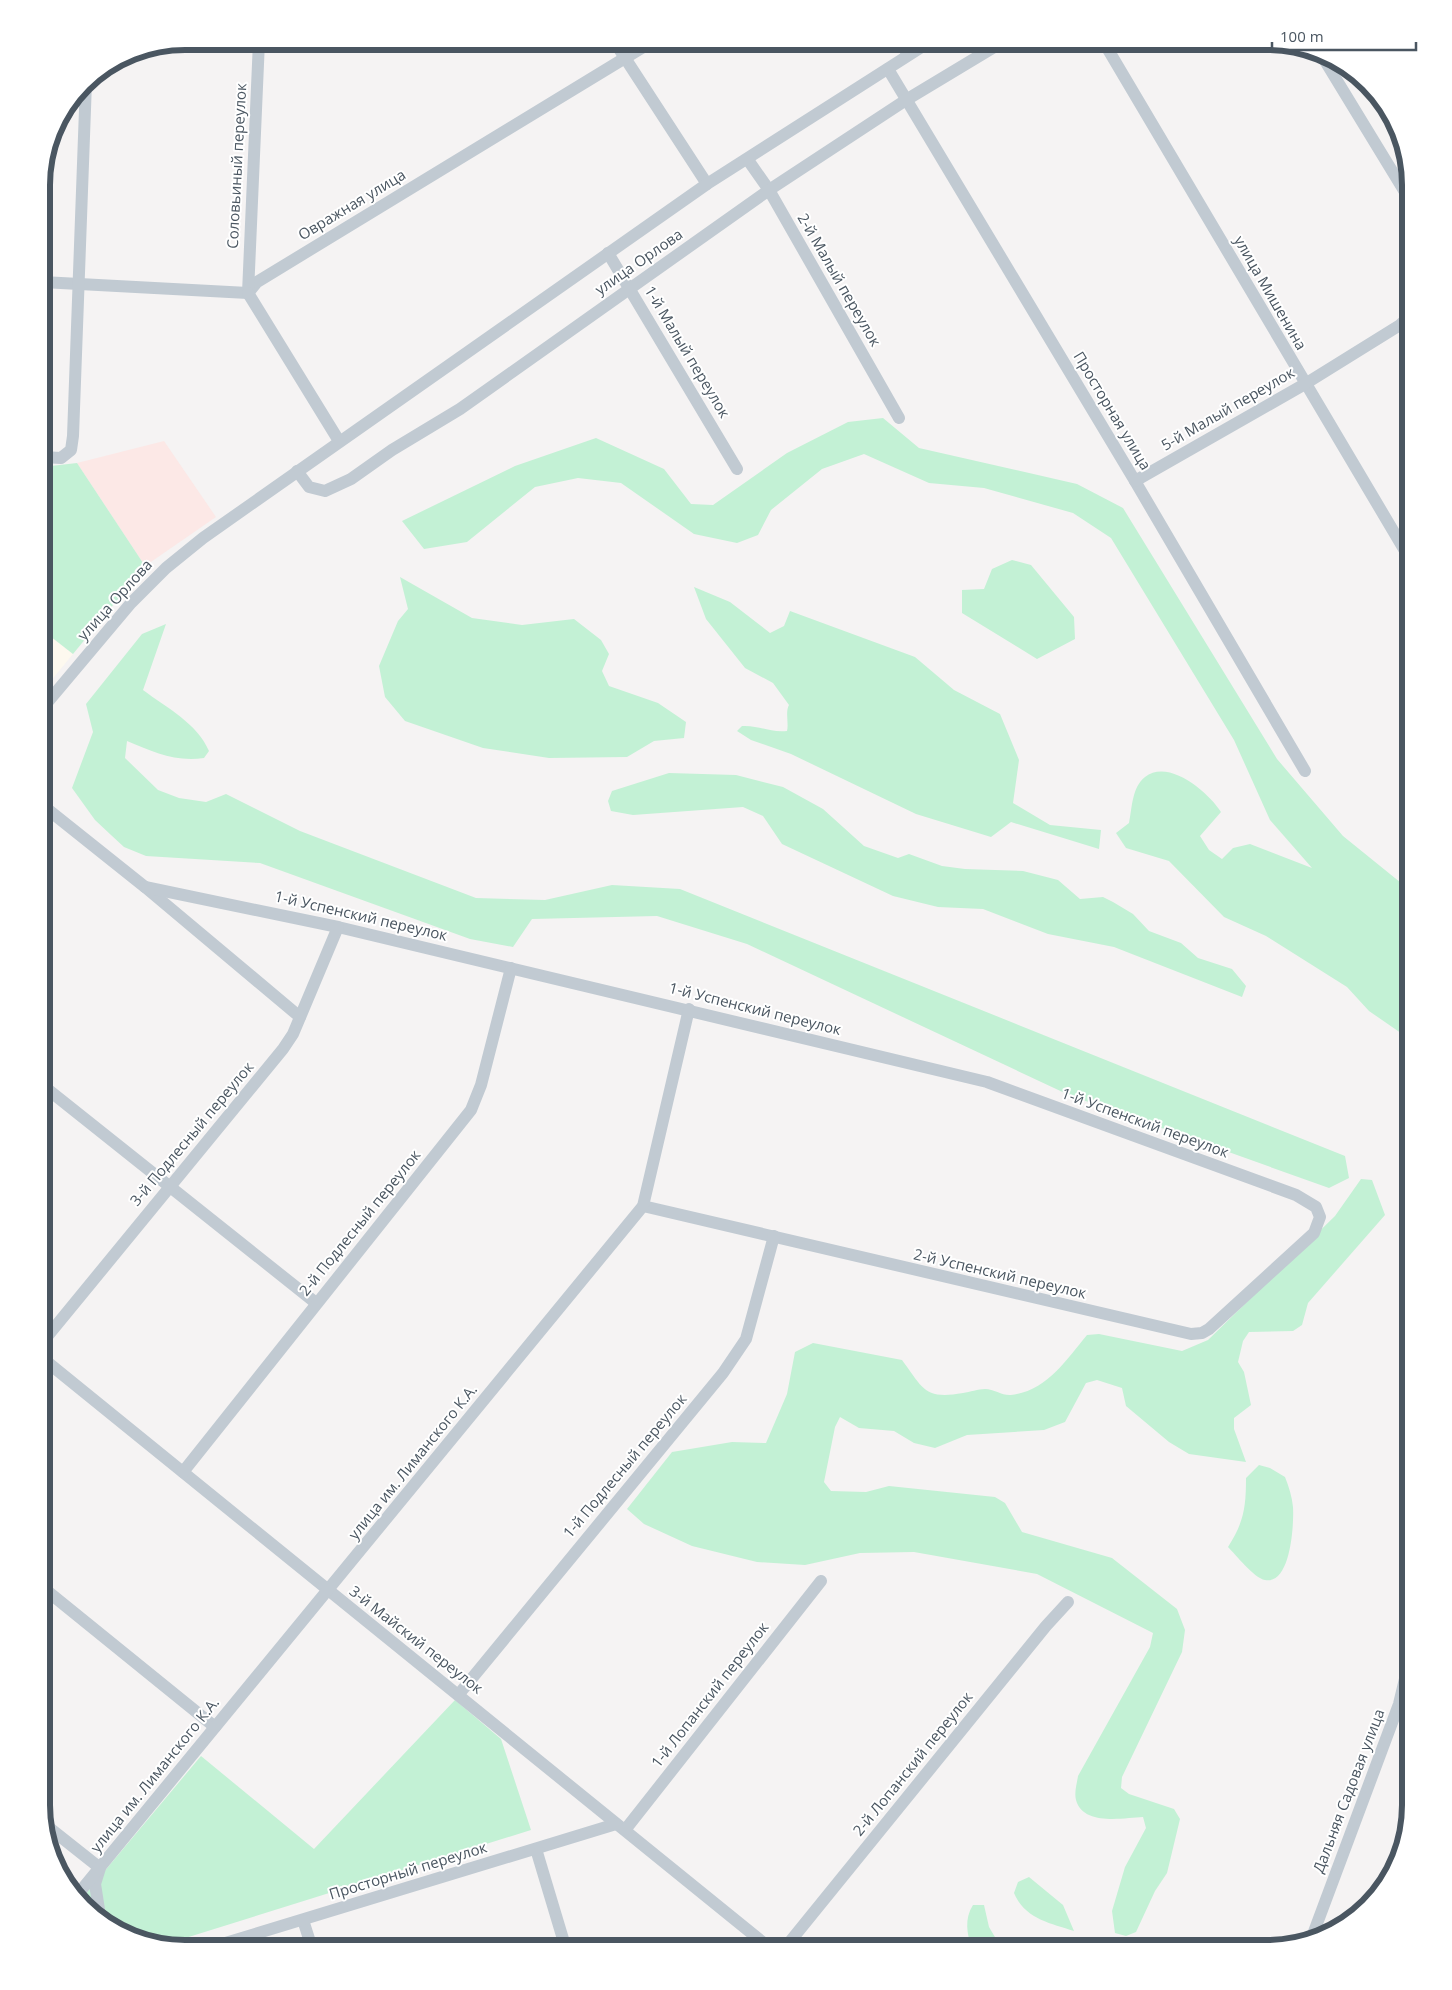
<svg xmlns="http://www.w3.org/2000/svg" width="1452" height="1990" font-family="'Open Sans',sans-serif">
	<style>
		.commercial { fill: #fdf9ef }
		.medical { fill: #fce8e6 }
		.green { fill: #c3f1d5 }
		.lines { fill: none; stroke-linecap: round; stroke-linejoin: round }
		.minor { stroke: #c1cad2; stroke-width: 12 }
		.labels { text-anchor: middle; stroke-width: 4; stroke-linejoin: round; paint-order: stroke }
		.street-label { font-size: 15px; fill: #4a5661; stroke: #fff }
		.rim { fill: none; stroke: #4a5661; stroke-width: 6 }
	</style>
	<rect width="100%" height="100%" fill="#f5f3f3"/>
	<polygon class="commercial" points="41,629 73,654 41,693"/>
	<polygon class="medical" points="164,441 216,517 145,566 77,463"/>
	<g class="green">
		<path d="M883 418 919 448 1077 484 1123 508 1277 759 1343 836 1411 891V1040L1369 1011 1347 987 1266 936 1224 917 1169 861 1126 848 1116 833 1129 823C1132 808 1132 787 1145 777 1169 758 1209 793 1221 812L1200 836 1209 850 1222 859 1233 848 1250 844 1312 868 1270 820 1234 740 1111 538 1073 513 984 488 929 483 864 454 822 469 771 510 758 535 737 543 694 534 621 483 578 478 535 487 467 542 424 549 402 521 515 466 596 438 664 469 691 504 713 505 787 453 848 422Z"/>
		<polygon points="77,463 145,566 73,654 41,629 42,467"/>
		<polygon points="1012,560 1031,565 1074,617 1075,639 1037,659 962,613 962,590 984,589 992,569"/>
		<polygon points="400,577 472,618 522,625 574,619 601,640 609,654 602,671 609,686 658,703 686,722 684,738 654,741 627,757 549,758 483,748 405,721 385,697 379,666 398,621 408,609"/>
		<path d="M694 587 730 602 770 633 784 626 790 611 915 657 954 690 1000 714 1019 760 1013 803 1050 825 1101 830 1099 849 1011 822 991 837 916 814 791 754 751 740 737 731 742 726C759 725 770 733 787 731 789 723 785 712 789 705L773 683 745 668 706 619Z"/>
		<path d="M166 624 143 690C167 708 197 723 209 751L204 758C174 762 154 752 127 741L125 758 158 790 179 798 206 802 226 794 300 831 476 898 545 900 612 885 680 889 1345 1156 1349 1178 1329 1188 1069 1095 747 944 657 916 532 919 513 947 470 939 260 863 146 856 124 847 111 835 95 820 72 788 93 732 86 704 142 634Z"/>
		<polygon points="669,773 736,775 783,787 823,809 864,846 898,858 909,854 942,866 965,869 1023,871 1058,880 1080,899 1103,897 1113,902 1133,914 1149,931 1181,943 1198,958 1232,969 1246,986 1242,997 1114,947 1048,934 983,909 938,907 893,896 782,844 763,816 743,807 633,815 611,811 608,801 612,791"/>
		<path d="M1361 1179 1372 1180 1385 1215 1308 1303 1302 1325 1293 1331 1249 1332 1243 1341 1238 1362 1244 1372 1251 1405 1234 1418V1429L1246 1462 1189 1454 1169 1442 1126 1406 1122 1388 1097 1380 1086 1383 1065 1422 1044 1430 967 1435 935 1448 914 1443 894 1431 859 1428 840 1417 835 1427 824 1482 831 1491 866 1492 889 1486 995 1497 1005 1503 1022 1532 1112 1558 1177 1609 1185 1630 1182 1652 1122 1777 1121 1788 1129 1794 1174 1809 1180 1819 1167 1873 1155 1891 1136 1932 1126 1936 1115 1933 1112 1911 1125 1867 1146 1828 1143 1817C1123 1818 1083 1826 1076 1800 1074 1793 1077 1783 1078 1776L1150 1647 1153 1633 1037 1574 914 1552 860 1553 805 1565 757 1562 692 1546 644 1524 627 1509 672 1452 732 1442 766 1443 787 1394 795 1352 813 1343 902 1360C923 1388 924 1400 963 1393 970 1392 978 1389 985 1389 994 1389 1003 1396 1011 1395 1047 1391 1066 1360 1087 1335L1099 1334 1182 1351 1208 1340 1335 1216Z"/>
		<path d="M1259 1465 1270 1468 1285 1477C1289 1487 1292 1497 1293 1507 1294 1524 1291 1585 1265 1580 1254 1578 1236 1555 1228 1547 1244 1522 1246 1507 1246 1478Z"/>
		<polygon points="455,1700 501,1739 531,1830 163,1945 113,1929 82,1898 201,1756 314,1849"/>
		<path d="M1029 1877 1063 1905 1074 1931C1050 1923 1025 1919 1014 1893L1018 1882Z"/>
		<path d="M973 1905H984L989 1927 1002 1949H972C967 1934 964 1919 973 1905Z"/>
	</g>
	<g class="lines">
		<g class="minor">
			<polyline points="614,41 707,184"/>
			<polyline points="900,41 908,55"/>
			<polyline points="1103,41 1411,561"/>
			<polyline points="1322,56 1411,202"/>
			<polyline points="888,69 1135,481 1305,771"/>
			<polyline points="748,160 769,190 899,418"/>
			<polyline points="608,253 737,469"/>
			<polyline points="42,282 248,293"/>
			<polyline points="248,293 257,282 653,41"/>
			<polyline points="248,293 259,41"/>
			<polyline points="248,293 339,441"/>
			<polyline points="42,457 61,458 71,450 73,436 86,82"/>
			<polyline points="297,471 309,487 325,491 351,479 392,450 460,409 769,190 906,100 1004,41"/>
			<polyline points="1135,481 1305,384 1400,325 1411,315"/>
			<polyline points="41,710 131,603 166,568 203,538 707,184 931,41"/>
			<polyline points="41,804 145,887 300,1017"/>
			<polyline points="145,887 338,927 987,1082 1296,1195 1316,1207 1320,1217 1314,1233 1209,1329 1202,1333 1191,1334 643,1206"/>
			<polyline points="41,1084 316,1303"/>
			<polyline points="41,1344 283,1049 293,1034 338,927"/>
			<polyline points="41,1357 771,1949"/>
			<polyline points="183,1472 471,1110 481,1085 511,968"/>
			<polyline points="41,1586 215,1727"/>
			<polyline points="459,1694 723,1373 746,1339 774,1236"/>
			<polyline points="47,1826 100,1868 95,1884 100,1916"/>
			<polyline points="625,1830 821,1581"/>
			<polyline points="536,1849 566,1949"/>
			<polyline points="78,1894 643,1206 689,1009"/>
			<polyline points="303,1920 312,1948"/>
			<polyline points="1312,1937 1399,1704 1411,1654"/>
			<polyline points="209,1948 616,1824"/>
			<polyline points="784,1949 1046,1626 1068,1602"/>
		</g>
	</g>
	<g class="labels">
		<g class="street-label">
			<text transform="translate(237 166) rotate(-87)" y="5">Соловьиный переулок</text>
			<text transform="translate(352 205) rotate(-31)" y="5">Овражная улица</text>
			<text transform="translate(639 262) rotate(-35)" y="5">улица Орлова</text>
			<text transform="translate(839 280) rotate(60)" y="5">2-й Малый переулок</text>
			<text transform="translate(1270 293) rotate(60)" y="5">улица Мишенина</text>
			<text transform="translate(687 352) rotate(59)" y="5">1-й Малый переулок</text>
			<text transform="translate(1228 409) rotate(-30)" y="5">5-й Малый переулок</text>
			<text transform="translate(1112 411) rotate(59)" y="5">Просторная улица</text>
			<text transform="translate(115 600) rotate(-48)" y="5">улица Орлова</text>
			<text transform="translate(361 916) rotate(13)" y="5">1-й Успенский переулок</text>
			<text transform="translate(755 1009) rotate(14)" y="5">1-й Успенский переулок</text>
			<text transform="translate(1145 1123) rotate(20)" y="5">1-й Успенский переулок</text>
			<text transform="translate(192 1134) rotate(-50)" y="5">3-й Подлесный переулок</text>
			<text transform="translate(360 1223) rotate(-51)" y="5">2-й Подлесный переулок</text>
			<text transform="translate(1000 1274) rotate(13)" y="5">2-й Успенский переулок</text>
			<text transform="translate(413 1462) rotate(-51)" y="5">улица им. Лиманского К.А.</text>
			<text transform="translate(625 1466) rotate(-50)" y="5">1-й Подлесный переулок</text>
			<text transform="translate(416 1640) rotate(38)" y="5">3-й Майский переулок</text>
			<text transform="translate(710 1695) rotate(-52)" y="5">1-й Лопанский переулок</text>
			<text transform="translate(913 1764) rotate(-51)" y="5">2-й Лопанский переулок</text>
			<text transform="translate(155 1775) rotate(-51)" y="5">улица им. Лиманского К.А.</text>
			<text transform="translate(1349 1791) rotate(-69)" y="5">Дальняя Садовая улица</text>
			<text transform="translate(408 1871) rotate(-17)" y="5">Просторный переулок</text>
		</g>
	</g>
	<path d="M0 0H1452V1990H0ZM185 50H1267A135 135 0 0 1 1402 185V1805A135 135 0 0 1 1267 1940H185A135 135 0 0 1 50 1805V185A135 135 0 0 1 185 50Z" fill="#fff" fill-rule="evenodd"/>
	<path class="rim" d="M185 50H1267A135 135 0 0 1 1402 185V1805A135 135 0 0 1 1267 1940H185A135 135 0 0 1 50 1805V185A135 135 0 0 1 185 50Z"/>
	<path d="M1272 42v8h144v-8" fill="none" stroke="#4a5661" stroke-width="2.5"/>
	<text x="1280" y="42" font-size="15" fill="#4a5661" stroke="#ffffff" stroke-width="4" paint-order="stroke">100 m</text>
</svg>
